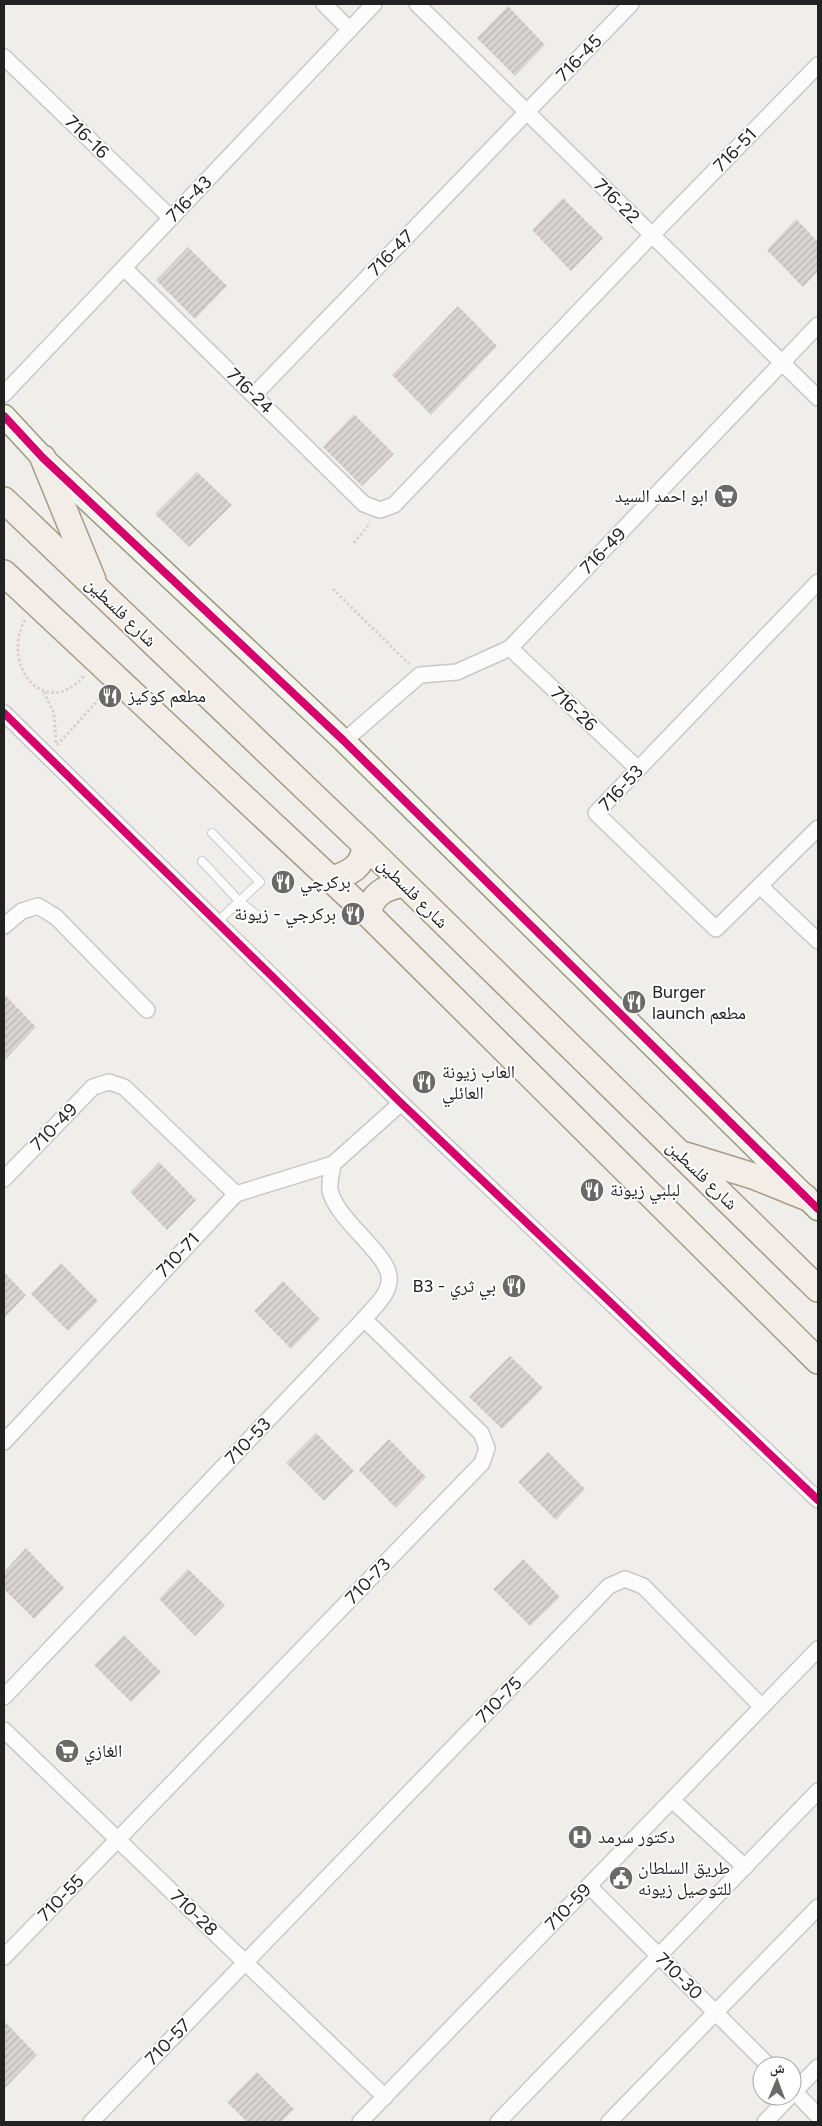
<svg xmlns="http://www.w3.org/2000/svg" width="822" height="2126" font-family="Figtree,'Noto Naskh Arabic',sans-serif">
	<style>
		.building { fill: url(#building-hatch) }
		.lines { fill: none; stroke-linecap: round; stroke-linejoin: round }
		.lane-casing { stroke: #c9c8c7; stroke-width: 10 }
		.street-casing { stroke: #c9c8c7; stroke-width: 18 }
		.secondary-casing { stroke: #999a82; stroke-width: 25 }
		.primary-casing { stroke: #a79c86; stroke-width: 28 }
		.path { stroke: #dccecd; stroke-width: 3; stroke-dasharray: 2.5 2.5; stroke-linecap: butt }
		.lane { stroke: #fdfcfc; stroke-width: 8 }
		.street { stroke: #fdfcfc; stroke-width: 15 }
		.secondary { stroke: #f4f4ed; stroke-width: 22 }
		.primary { stroke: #f3ede7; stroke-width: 25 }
		.cycleway-casing { stroke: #fff; stroke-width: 11 }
		.cycleway { stroke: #d6006c; stroke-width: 8 }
		.labels { text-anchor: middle; stroke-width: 4; stroke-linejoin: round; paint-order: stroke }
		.street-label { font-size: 18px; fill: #222; stroke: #fff }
		.poi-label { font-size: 18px; fill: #222; stroke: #fff; text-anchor: start }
	</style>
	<defs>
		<pattern id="building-hatch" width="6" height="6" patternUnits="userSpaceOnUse" patternTransform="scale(1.25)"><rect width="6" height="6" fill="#d7d4d2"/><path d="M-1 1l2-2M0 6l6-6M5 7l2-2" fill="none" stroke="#b8b6b4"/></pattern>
	</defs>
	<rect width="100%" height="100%" fill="#f0eeeb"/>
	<g class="building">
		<polygon points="508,6 545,45 515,76 477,38"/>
		<polygon points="563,198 603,238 571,271 532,230"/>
		<polygon points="796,219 818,242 818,271 803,287 767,250"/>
		<polygon points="188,247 227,286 195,319 156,280"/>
		<polygon points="458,306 497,346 431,415 392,375"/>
		<polygon points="354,414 394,454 362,486 323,447"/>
		<polygon points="197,472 232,505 189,547 155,514"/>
		<polygon points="4,994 36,1027 4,1061"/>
		<polygon points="159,1162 196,1200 167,1230 130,1192"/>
		<polygon points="61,1263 98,1301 68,1331 31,1294"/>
		<polygon points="4,1272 26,1295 4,1318"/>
		<polygon points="283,1281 320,1319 291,1349 254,1311"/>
		<polygon points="510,1356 543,1388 502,1429 469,1397"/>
		<polygon points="316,1433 354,1471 324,1501 286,1463"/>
		<polygon points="389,1439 426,1477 396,1508 359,1470"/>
		<polygon points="548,1452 585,1489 556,1520 518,1482"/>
		<polygon points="26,1548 64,1588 34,1619 4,1589 4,1572"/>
		<polygon points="523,1559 560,1597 530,1626 493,1589"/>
		<polygon points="188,1569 225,1605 195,1636 159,1599"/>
		<polygon points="124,1635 161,1672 131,1702 94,1665"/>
		<polygon points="4,2021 37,2055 4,2089"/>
		<polygon points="257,2072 294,2109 281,2122 247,2122 227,2102"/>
	</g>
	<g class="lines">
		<g class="lane-casing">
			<g id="lane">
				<polyline points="212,833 260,882 217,922"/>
				<polyline points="202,861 239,901 263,920"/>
			</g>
		</g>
		<g class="street-casing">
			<g id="street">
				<polyline points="324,4 350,30"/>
				<polyline points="417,4 818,398"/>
				<polyline points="4,57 171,218"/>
				<polyline points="124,268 364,504 380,510 394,505 652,235 818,65"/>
				<polyline points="4,394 374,4"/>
				<polyline points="254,395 631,4"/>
				<polyline points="818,582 596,813 716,929 818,828"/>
				<polyline points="510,648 638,769"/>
				<polyline points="4,713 401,1103 818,1500"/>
				<polyline points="344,741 420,675 457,672 510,648 818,325"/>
				<polyline points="760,886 818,941"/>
				<polyline points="4,926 22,911 38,906 56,917 147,1010"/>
				<polyline points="4,1179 93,1087 109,1082 124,1087 236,1194 4,1442"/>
				<polyline points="236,1194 333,1164 401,1103"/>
				<path d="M4 1697 364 1319C373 1308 388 1296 389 1281 393 1256 336 1221 330 1190 329 1182 332 1172 333 1164"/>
				<polyline points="4,1730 385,2097"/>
				<polyline points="672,1800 745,1867"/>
				<polyline points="589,1886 769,2066"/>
				<polyline points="4,1957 482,1463 487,1448 481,1433 364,1319"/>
				<polyline points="792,2089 818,2116"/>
				<polyline points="792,2094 818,2067"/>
				<polyline points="91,2122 609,1586 625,1579 643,1586 762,1707"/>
				<polyline points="360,2122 818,1649"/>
				<polyline points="498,2122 818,1791"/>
				<polyline points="609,2122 818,1907"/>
				<polyline points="765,2122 790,2096"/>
			</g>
		</g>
		<g class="secondary-casing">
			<polyline id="secondary" points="4,416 43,458 344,741 818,1209"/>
		</g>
		<g class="primary-casing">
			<g id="primary">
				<polyline points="43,458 93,580"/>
				<polyline points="4,500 365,845 818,1289"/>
				<polyline points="4,573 368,914 818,1361"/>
				<path d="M331 880C351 872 363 868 365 845"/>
				<path d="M368 914C372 894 384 888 403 884"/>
				<polyline points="685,1155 753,1176 805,1197"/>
			</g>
		</g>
		<g class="path">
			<polyline points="354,543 370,523"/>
			<polyline points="333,589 409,664"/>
			<path d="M25 620C0 665 45 721 84 676"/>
			<polyline points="44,692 54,714 56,743"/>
			<polyline points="57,745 103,695"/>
		</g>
		<use href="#lane" class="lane"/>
		<use href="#street" class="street"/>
		<use href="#secondary" class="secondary"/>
		<use href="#primary" class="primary"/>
		<g class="cycleway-casing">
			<g id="cycleway">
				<polyline points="4,416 43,458 344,741 818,1209"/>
				<polyline points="4,713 401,1103 818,1500"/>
			</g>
		</g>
		<use href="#cycleway" class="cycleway"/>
	</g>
	<defs>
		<g id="supermarket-disc" transform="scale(1.25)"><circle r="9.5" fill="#6a6968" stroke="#fff"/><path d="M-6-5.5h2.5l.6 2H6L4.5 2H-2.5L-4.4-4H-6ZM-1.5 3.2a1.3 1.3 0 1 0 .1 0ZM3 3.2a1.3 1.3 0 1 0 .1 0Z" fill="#fff"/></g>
		<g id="restaurant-disc" transform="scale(1.25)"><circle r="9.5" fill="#6a6968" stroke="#fff"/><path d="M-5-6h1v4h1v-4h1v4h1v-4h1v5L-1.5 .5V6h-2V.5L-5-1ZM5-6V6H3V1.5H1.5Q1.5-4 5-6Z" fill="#fff"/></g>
		<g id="hospital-disc" transform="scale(1.25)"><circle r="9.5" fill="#6a6968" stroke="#fff"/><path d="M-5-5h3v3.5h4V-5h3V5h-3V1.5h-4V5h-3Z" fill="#fff"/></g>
		<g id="civic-disc" transform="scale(1.25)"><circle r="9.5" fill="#6a6968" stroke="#fff"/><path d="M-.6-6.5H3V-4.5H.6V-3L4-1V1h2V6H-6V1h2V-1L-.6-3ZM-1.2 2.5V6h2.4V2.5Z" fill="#fff"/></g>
	</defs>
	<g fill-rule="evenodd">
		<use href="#supermarket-disc" x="726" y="496"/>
		<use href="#restaurant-disc" x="110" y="696"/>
		<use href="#restaurant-disc" x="283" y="882"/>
		<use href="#restaurant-disc" x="353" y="914"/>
		<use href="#restaurant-disc" x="634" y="1002"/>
		<use href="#restaurant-disc" x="424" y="1082"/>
		<use href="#restaurant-disc" x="592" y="1190"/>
		<use href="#restaurant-disc" x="514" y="1286"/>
		<use href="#supermarket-disc" x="67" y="1751"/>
		<use href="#hospital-disc" x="580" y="1837"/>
		<use href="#civic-disc" x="621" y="1878"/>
	</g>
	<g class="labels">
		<g class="street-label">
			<text transform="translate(579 58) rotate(-46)" y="6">716-45</text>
			<text transform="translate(87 137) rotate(44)" y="6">716-16</text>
			<text transform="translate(735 150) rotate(-46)" y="6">716-51</text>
			<text transform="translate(189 199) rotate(-46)" y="6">716-43</text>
			<text transform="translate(617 201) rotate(44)" y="6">716-22</text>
			<text transform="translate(391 253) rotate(-46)" y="6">716-47</text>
			<text transform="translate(250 391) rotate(44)" y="6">716-24</text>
			<text transform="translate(603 551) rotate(-46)" y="6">716-49</text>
			<text transform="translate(121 612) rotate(44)" y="6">شارع فلسطين</text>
			<text transform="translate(574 709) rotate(43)" y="6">716-26</text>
			<text transform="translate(621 788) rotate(-47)" y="6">716-53</text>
			<text transform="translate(413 893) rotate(45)" y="6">شارع فلسطين</text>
			<text transform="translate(54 1127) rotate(-46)" y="6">710-49</text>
			<text transform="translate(702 1175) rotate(44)" y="6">شارع فلسطين</text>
			<text transform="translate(178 1255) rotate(-47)" y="6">710-71</text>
			<text transform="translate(248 1441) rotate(-46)" y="6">710-53</text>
			<text transform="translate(368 1581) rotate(-46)" y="6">710-73</text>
			<text transform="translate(499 1700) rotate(-46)" y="6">710-75</text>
			<text transform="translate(61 1898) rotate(-46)" y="6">710-55</text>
			<text transform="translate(568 1907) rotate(-46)" y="6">710-59</text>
			<text transform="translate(194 1913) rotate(44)" y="6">710-28</text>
			<text transform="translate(679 1976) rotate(45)" y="6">710-30</text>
			<text transform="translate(168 2042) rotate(-46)" y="6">710-57</text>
		</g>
		<g class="poi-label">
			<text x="708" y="502" text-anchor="end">ابو احمد السيد</text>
			<text x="128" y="702">مطعم كوكيز</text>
			<text x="300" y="888">بركرچي</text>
			<text x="336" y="920" text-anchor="end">بركرجي - زيونة</text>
			<text x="652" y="998">Burger<tspan x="652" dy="21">launch مطعم</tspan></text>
			<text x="442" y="1078">العاب زيونة<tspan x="442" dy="21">العائلي</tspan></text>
			<text x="610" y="1196">لبلبي زيونة</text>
			<text x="496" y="1292" text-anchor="end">B3 - بي ثري</text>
			<text x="84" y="1757">الغازي</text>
			<text x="598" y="1843">دكتور سرمد</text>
			<text x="638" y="1874">طريق السلطان<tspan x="638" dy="21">للتوصيل زيونه</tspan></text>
		</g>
	</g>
	<rect width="822" height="2126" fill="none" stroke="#222222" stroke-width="10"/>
	<g transform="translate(777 2081) rotate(1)"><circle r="24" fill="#ffffff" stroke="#a7a7a7"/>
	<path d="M0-4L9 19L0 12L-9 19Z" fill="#6a6968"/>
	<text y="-8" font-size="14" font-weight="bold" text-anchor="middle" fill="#222222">ش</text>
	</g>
</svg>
